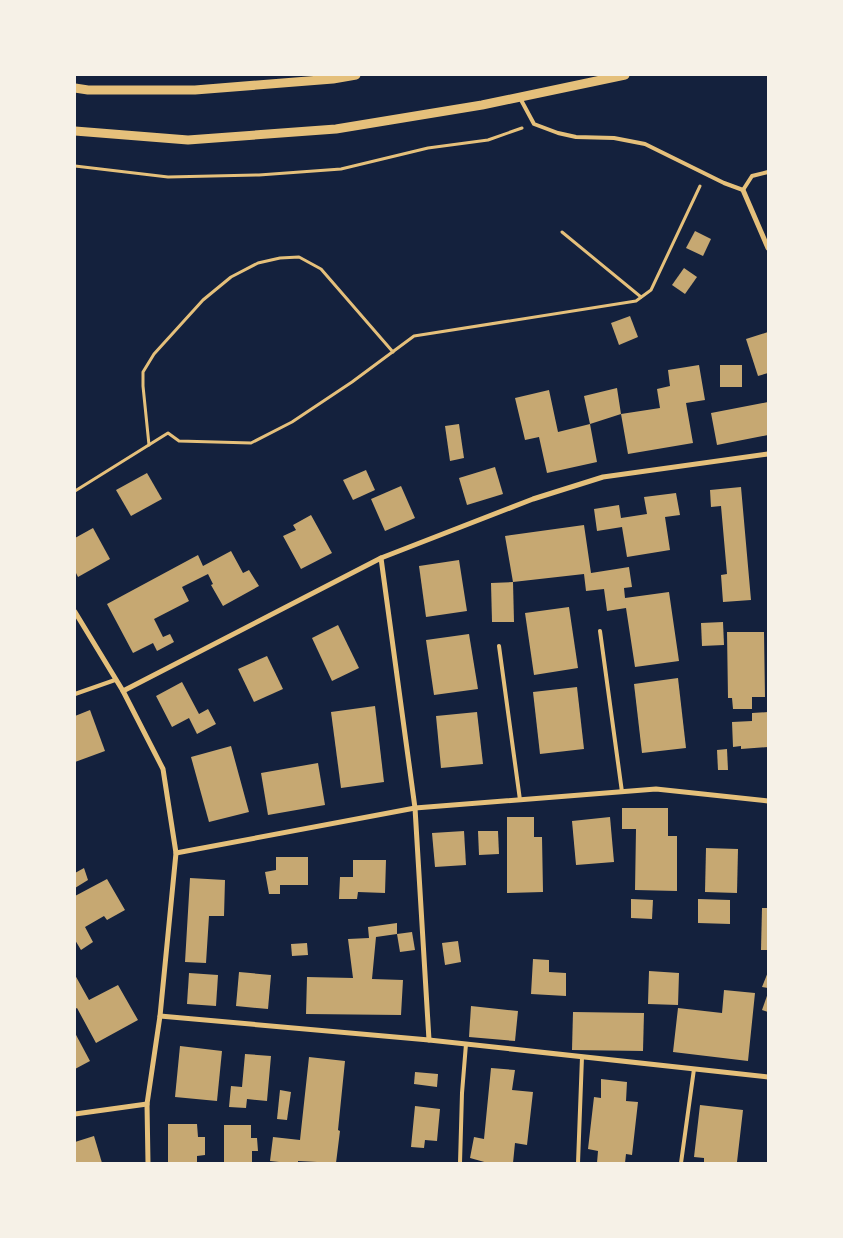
<svg xmlns="http://www.w3.org/2000/svg" width="843" height="1238" font-family="'Archivo Narrow',sans-serif">
	<style>
		.building { fill: #c6a872 }
		.lines { fill: none; stroke-linecap: round; stroke-linejoin: round }
		.path { stroke: #e5c07b; stroke-width: 3 }
		.service { stroke: #e5c07b; stroke-width: 4 }
		.minor { stroke: #e5c07b; stroke-width: 5 }
		.tertiary { stroke: #e5c07b; stroke-width: 9 }
	</style>
	<rect width="100%" height="100%" fill="#14213d"/>
	<g class="building">
		<polygon points="695,231 711,239 703,256 686,248"/>
		<polygon points="684,268 697,277 685,294 672,285"/>
		<polygon points="630,316 638,337 619,345 611,323"/>
		<polygon points="768,332 768,373 758,376 746,339"/>
		<polygon points="699,365 705,400 686,403 693,443 628,454 621,414 660,408 657,389 670,386 668,370"/>
		<rect x="720" y="365" width="22" height="22"/>
		<polygon points="617,388 621,414 590,424 597,462 547,473 539,437 525,440 515,398 549,390 558,432 590,424 584,396"/>
		<polygon points="768,402 768,435 717,445 711,413"/>
		<polygon points="459,424 464,458 450,461 445,426"/>
		<polygon points="495,467 503,494 467,505 459,478"/>
		<polygon points="366,470 375,490 353,500 343,480"/>
		<polygon points="147,473 162,499 131,516 116,490"/>
		<polygon points="401,486 415,518 385,531 371,499"/>
		<polygon points="741,487 751,600 723,602 721,575 727,574 721,506 711,507 710,490"/>
		<polygon points="676,493 680,515 665,517 670,550 627,557 622,527 597,531 594,509 619,505 621,518 647,514 644,497"/>
		<polygon points="311,515 332,553 301,569 283,536 296,530 293,525"/>
		<polygon points="584,525 591,573 629,567 632,587 624,588 625,598 669,592 679,661 635,667 626,608 607,611 604,589 586,591 584,574 513,582 505,536"/>
		<polygon points="93,528 110,559 78,577 75,571 75,538"/>
		<polygon points="231,551 243,573 249,570 259,586 223,606 211,585 213,584 208,574 182,587 189,601 154,619 163,637 170,634 174,642 157,651 153,643 133,653 107,604 198,555 203,566"/>
		<polygon points="459,560 467,611 426,617 419,566"/>
		<polygon points="513,582 514,622 492,622 491,583"/>
		<polygon points="569,607 578,668 534,675 525,613"/>
		<polygon points="723,622 724,645 702,646 701,623"/>
		<polygon points="338,625 359,668 332,681 312,638"/>
		<polygon points="727,632 764,632 765,697 752,697 752,709 733,709 732,698 728,698"/>
		<polygon points="469,634 478,689 434,695 426,640"/>
		<polygon points="267,656 283,689 254,702 238,669"/>
		<polygon points="678,678 686,748 642,753 634,684"/>
		<polygon points="182,682 199,714 208,709 216,724 197,734 189,718 172,727 156,696"/>
		<polygon points="577,687 584,749 540,754 533,692"/>
		<polygon points="375,706 384,782 341,788 331,712"/>
		<polygon points="90,710 105,751 75,762 75,716"/>
		<polygon points="477,712 483,764 441,768 436,716"/>
		<polygon points="768,712 768,747 741,749 741,746 733,747 732,722 752,721 752,713"/>
		<polygon points="231,746 249,812 209,822 191,757"/>
		<polygon points="727,749 728,770 718,770 717,750"/>
		<polygon points="318,763 325,805 268,815 261,773"/>
		<polygon points="622,808 668,808 668,836 677,836 677,891 635,890 636,829 622,829"/>
		<polygon points="507,817 534,817 534,837 542,837 543,892 507,893"/>
		<polygon points="610,817 614,862 576,865 572,821"/>
		<polygon points="464,831 466,865 435,867 432,833"/>
		<polygon points="478,831 498,831 499,854 479,855"/>
		<polygon points="706,848 738,849 737,893 705,892"/>
		<polygon points="276,857 308,857 308,885 280,885 280,894 269,894 265,872 276,870"/>
		<polygon points="353,860 386,860 385,893 358,892 357,899 339,899 340,877 353,877"/>
		<polygon points="84,868 88,880 75,888 75,873"/>
		<polygon points="190,878 225,880 224,916 209,916 206,963 185,962"/>
		<polygon points="107,879 125,910 107,920 104,916 85,927 93,942 81,950 75,940 75,896"/>
		<polygon points="631,899 653,900 652,919 631,918"/>
		<polygon points="698,899 730,900 730,924 698,923"/>
		<polygon points="762,908 768,908 768,950 761,950"/>
		<polygon points="397,923 397,934 376,937 372,979 403,980 401,1015 306,1014 307,977 353,978 348,939 369,938 368,927"/>
		<polygon points="412,932 415,950 400,952 397,934"/>
		<polygon points="458,941 461,962 445,965 442,943"/>
		<polygon points="307,943 308,955 292,956 291,944"/>
		<polygon points="533,959 549,960 549,972 566,973 566,996 531,994"/>
		<polygon points="649,971 679,973 678,1005 648,1004"/>
		<polygon points="239,972 271,975 268,1009 236,1006"/>
		<polygon points="768,972 768,988 762,987"/>
		<polygon points="189,973 218,975 216,1006 187,1004"/>
		<polygon points="75,975 89,1000 118,985 138,1020 96,1043 77,1008 75,1009"/>
		<polygon points="724,990 755,993 748,1061 673,1052 678,1008 722,1013"/>
		<polygon points="768,993 768,1012 762,1010"/>
		<polygon points="471,1006 518,1011 515,1041 469,1037"/>
		<polygon points="573,1012 644,1013 643,1051 572,1050"/>
		<polygon points="75,1033 90,1061 75,1069"/>
		<polygon points="180,1046 222,1051 217,1101 175,1097"/>
		<polygon points="245,1054 271,1056 267,1101 247,1099 246,1108 229,1107 231,1086 242,1087"/>
		<polygon points="309,1057 345,1061 338,1130 340,1131 336,1163 298,1161 298,1163 288,1163 270,1161 273,1137 300,1140"/>
		<polygon points="491,1068 515,1070 512,1090 533,1092 527,1145 515,1143 513,1163 488,1163 470,1158 474,1137 484,1139"/>
		<polygon points="415,1072 438,1074 437,1087 414,1084"/>
		<polygon points="601,1079 627,1082 626,1101 638,1102 632,1155 626,1154 625,1163 597,1163 598,1151 588,1149 594,1097 601,1098"/>
		<polygon points="280,1090 291,1092 287,1120 277,1119"/>
		<polygon points="700,1105 743,1110 737,1162 704,1163 704,1158 694,1157"/>
		<polygon points="415,1106 440,1109 437,1141 425,1140 424,1148 411,1147"/>
		<polygon points="168,1124 197,1124 198,1137 205,1137 205,1155 197,1156 197,1163 168,1163"/>
		<polygon points="224,1125 251,1125 251,1138 257,1138 258,1151 252,1151 252,1163 224,1163"/>
		<polygon points="94,1136 102,1163 75,1163 75,1142"/>
	</g>
	<g class="lines">
		<g class="path">
			<polyline points="75,166 168,177 259,175 341,169 428,148 488,140 522,128"/>
			<polyline points="562,232 641,297"/>
			<polyline points="149,445 143,386 143,372 154,354 203,300 231,277 258,263 280,258 299,257 321,269 393,352"/>
			<polyline points="75,491 168,433 179,441 251,443 292,422 352,382 414,336 636,301 651,290 700,186"/>
		</g>
		<g class="service">
			<polyline points="520,98 534,124 558,133 576,137 614,138 645,144 724,183 743,190 752,176 768,172"/>
			<polyline points="600,631 622,792"/>
			<polyline points="499,646 520,800"/>
			<polyline points="75,694 115,680"/>
			<polyline points="460,1163 462,1093 466,1044"/>
			<polyline points="578,1163 582,1057"/>
			<polyline points="681,1163 694,1069"/>
		</g>
		<g class="minor">
			<polyline points="743,190 768,248"/>
			<polyline points="381,558 415,808 429,1040"/>
			<polyline points="75,612 123,691 163,769 176,853 160,1016 147,1104 148,1163"/>
			<polyline points="123,691 381,558 533,499 603,477 768,454"/>
			<polyline points="176,853 415,808 656,789 768,801"/>
			<polyline points="160,1016 429,1040 768,1077"/>
			<polyline points="75,1114 147,1104"/>
		</g>
		<g class="tertiary">
			<polyline points="75,88 88,90 195,90 333,79 356,75"/>
			<polyline points="75,131 188,140 336,129 482,105 625,75"/>
		</g>
	</g>
	<rect width="843" height="1238" fill="none" stroke="#f6f1e7" stroke-width="152"/>
</svg>
